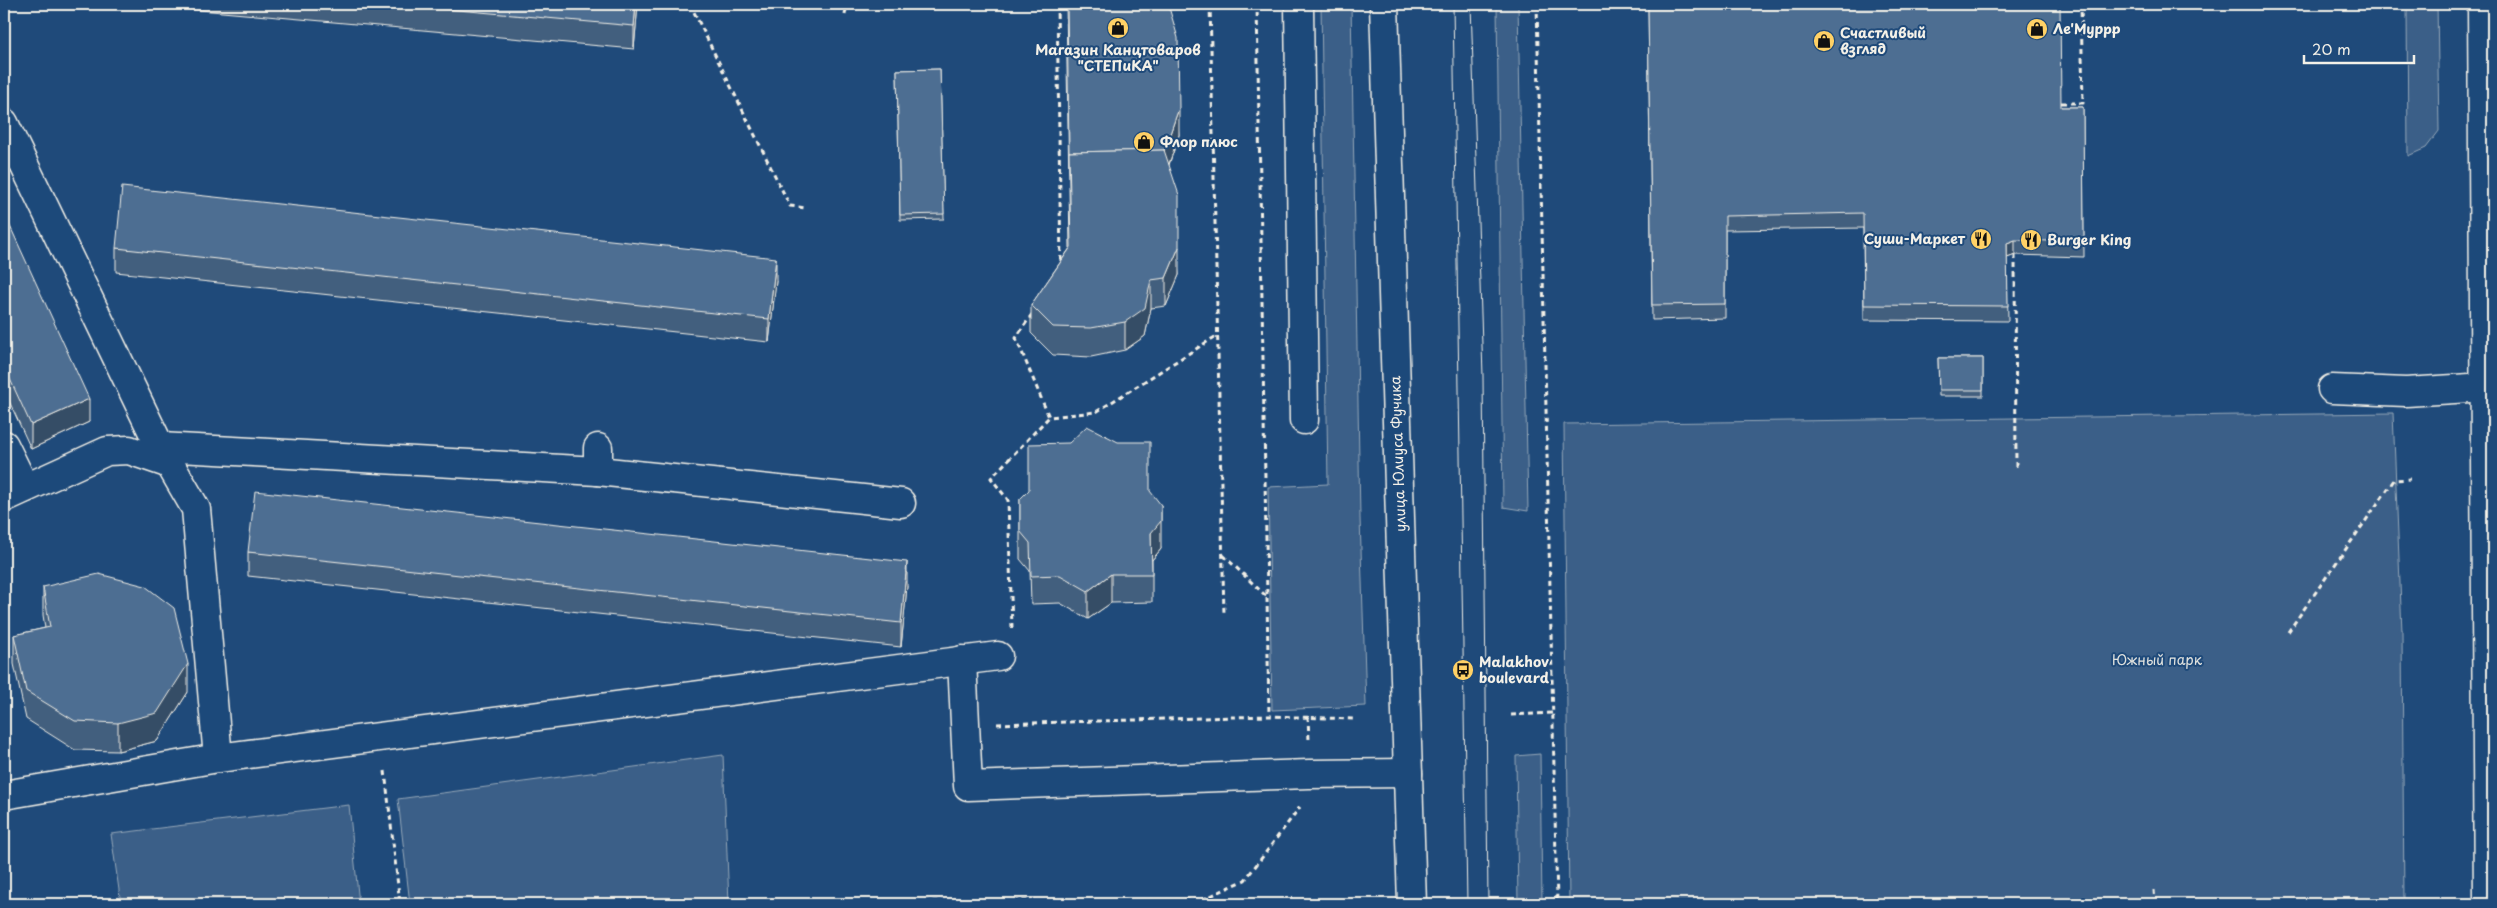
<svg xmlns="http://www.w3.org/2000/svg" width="2497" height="908" font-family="'Playpen Sans',sans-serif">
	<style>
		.green { fill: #3a5f88; stroke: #97a8b8 }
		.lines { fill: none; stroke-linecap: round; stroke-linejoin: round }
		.minor-casing { stroke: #f4f1e8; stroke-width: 31 }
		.path { stroke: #f4f1e8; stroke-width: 3; stroke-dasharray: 5 4; stroke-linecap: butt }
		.minor { stroke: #1f4a7a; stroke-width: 28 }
		.tram { stroke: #f4f1e8; stroke-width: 1 }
		.wall { fill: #425f7e; stroke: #f4f1e8 }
		.shaded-wall { fill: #364d66; stroke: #f4f1e8 }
		.building { fill: #4d6e92; stroke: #f4f1e8 }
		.labels { text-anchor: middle; stroke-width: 4; stroke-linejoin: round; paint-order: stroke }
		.poi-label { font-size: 14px; font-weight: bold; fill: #f4f1e8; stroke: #1f4a7a; text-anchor: start }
		.street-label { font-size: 14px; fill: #f4f1e8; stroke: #1f4a7a }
		.park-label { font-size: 14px; fill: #e1e2de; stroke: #1f4a7a }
	</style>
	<rect width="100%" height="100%" fill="#1f4a7a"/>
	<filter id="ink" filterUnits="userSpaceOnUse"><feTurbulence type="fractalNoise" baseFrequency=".02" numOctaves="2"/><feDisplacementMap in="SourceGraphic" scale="10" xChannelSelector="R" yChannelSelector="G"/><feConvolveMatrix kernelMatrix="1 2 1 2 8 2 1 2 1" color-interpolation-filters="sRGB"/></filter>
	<g filter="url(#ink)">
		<g class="green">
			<polygon points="1321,4 1351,4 1360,518 1366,706 1272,710 1268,487 1328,484"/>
			<polygon points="1497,4 1518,4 1528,511 1503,507"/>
			<polygon points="2407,4 2437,4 2439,131 2426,148 2408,156"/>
			<polygon points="2393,413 2402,632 2404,904 1569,904 1564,424"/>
			<polygon points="1540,754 1542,904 1518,904 1516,756"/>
			<polygon points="723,755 729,904 410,904 398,799"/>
			<polygon points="349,805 359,904 121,904 111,834"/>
		</g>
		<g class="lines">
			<g class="minor-casing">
				<g id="minor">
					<polyline points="1299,4 1304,420"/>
					<polyline points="1384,4 1412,904"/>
					<polyline points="2482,4 2488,904"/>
					<polyline points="4,123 160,447 196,509 218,758"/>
					<polyline points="2332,389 2406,392 2486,387"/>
					<polyline points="4,445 25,488"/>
					<polyline points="160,447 598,471 901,503"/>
					<polyline points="598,448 598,471"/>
					<polyline points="4,498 107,451 129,450 170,464"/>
					<polyline points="962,660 968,786 1309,774 1408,773"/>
					<polyline points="4,795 218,758 998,656"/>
				</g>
			</g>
			<g class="path">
				<polyline points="690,4 790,206 806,208"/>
				<polyline points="1057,4 1061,264"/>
				<polyline points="1210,4 1224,615"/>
				<polyline points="1257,4 1269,716"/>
				<polyline points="1537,4 1557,904"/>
				<polyline points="845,15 847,4"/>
				<polyline points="2061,103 2083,103 2081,4"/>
				<polyline points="2015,255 2016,469"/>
				<polyline points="1032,314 1016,338 1049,417"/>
				<polyline points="1223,555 1267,597"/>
				<polyline points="1012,628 1008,500 991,478 1049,417 1096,412 1218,335"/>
				<polyline points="2288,632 2394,480 2410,479"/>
				<polyline points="1511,715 1554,713"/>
				<polyline points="1308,716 1309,741"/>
				<polyline points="997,724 1269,716 1354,719"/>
				<polyline points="385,771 400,904"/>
				<polyline points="2154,890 2155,904"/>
				<polyline points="870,904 873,902 1202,900 1245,880 1300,807"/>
			</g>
			<use href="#minor" class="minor"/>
			<g class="tram">
				<polyline points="1453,4 1467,904"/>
				<polyline points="1471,4 1483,376 1488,904"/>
			</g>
		</g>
		<g class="wall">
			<polygon points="133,4 638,4 634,49"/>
			<polygon points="1066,4 1168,4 1179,135 1169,165 1179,275 1166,306 1151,308 1145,336 1125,350 1091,357 1053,355 1031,333 1031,305 1070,248"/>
			<polygon points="1648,4 2061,107 2083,107 2084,257 2015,255 2007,258 2008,321 1864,320 1863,228 1725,230 1725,318 1652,320"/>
			<polygon points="940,69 944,219 900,220 897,70"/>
			<polygon points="4,213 89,422 31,449 4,390"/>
			<polygon points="116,248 776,281 769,342 116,272"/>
			<polygon points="1938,358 1983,358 1983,396 1939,396"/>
			<polygon points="1029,490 1150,492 1161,549 1152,560 1152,602 1111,603 1088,619 1060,603 1031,604 1030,571 1020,559 1020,499"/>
			<polygon points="248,552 907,586 901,647 248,576"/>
			<polygon points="43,587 188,692 157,741 118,751 75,750 26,719 14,664 14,635 45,628 43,615"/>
		</g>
		<g class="shaded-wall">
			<polygon points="636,4 638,4 634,49 634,26"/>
			<polygon points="1179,108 1179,135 1164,178 1164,151"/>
			<polygon points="2015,240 2015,255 2007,258 2007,243"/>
			<polygon points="1179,247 1179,275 1166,306 1166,278"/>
			<polygon points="776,258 776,281 769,342 769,319"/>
			<polygon points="1151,280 1151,308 1145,336 1125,350 1125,322"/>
			<polygon points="89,399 89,422 31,449 31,425"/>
			<polygon points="1161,505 1161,549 1151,561 1151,533"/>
			<polygon points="907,562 907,586 901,647 901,623"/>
			<polygon points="1111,574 1111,603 1088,619 1088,591"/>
			<polygon points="188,664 188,692 157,741 118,751 118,723"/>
		</g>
		<g class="building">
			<polygon points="392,4 636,4 634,26"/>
			<polygon points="1067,4 1168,4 1178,38 1179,108 1164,151 1164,150 1069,152 1069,153"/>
			<polygon points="1648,4 2060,4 2061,107 2083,107 2084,242 2015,240 2007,243 2008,306 1864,305 1863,213 1725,216 1725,304 1652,305"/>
			<polygon points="940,69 944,214 900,215 897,70"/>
			<polygon points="1164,150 1179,195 1179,247 1166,278 1151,280 1145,308 1125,322 1091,328 1053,327 1031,305 1071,247 1069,152"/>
			<polygon points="122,187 776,258 769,319 116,248"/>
			<polygon points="4,213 89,399 31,425 4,366"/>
			<polygon points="1938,358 1983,358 1983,390 1939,390"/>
			<polygon points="1087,426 1118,442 1150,442 1150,491 1161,505 1161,521 1151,533 1152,574 1111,574 1088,591 1060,575 1031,576 1030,543 1020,531 1020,499 1029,490 1029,444 1069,443"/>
			<polygon points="255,491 907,562 901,623 248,552"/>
			<polygon points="99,574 145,586 174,608 188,664 157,713 118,723 75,721 26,691 14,635 50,627 43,587"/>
		</g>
	</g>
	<defs>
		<g id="shop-disc" transform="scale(1.125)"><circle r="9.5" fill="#ffd166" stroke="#1f4a7a"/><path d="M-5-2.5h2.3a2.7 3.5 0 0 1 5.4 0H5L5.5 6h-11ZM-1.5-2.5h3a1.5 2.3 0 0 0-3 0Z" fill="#111"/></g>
		<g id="restaurant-disc" transform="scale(1.125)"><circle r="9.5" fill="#ffd166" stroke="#1f4a7a"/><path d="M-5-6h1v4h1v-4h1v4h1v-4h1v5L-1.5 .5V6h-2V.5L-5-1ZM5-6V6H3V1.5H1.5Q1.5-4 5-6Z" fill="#111"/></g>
		<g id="bus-disc" transform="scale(1.125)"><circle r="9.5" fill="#ffd166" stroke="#1f4a7a"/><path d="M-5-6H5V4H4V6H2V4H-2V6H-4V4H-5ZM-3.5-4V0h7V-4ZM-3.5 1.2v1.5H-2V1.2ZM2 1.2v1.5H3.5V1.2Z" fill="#111"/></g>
	</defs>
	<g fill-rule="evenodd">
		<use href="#shop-disc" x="1118" y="28"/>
		<use href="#shop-disc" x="2037" y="29"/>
		<use href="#shop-disc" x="1824" y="41"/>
		<use href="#shop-disc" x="1144" y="142"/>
		<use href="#restaurant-disc" x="1981" y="239"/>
		<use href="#restaurant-disc" x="2031" y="240"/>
		<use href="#bus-disc" x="1463" y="670"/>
	</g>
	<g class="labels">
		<g class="poi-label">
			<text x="2053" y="34">Ле'Муррр</text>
			<text x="1840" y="38">Счастливый<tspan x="1840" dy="16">взгляд</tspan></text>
			<text x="1118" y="55" text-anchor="middle">Магазин Канцтоваров<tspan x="1118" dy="16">"СТЕПиКА"</tspan></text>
			<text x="1160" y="147">Флор плюс</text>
			<text x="1965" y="244" text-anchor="end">Суши-Маркет</text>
			<text x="2047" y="245">Burger King</text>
			<text x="1479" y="667">Malakhov<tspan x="1479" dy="16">boulevard</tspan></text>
		</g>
		<g class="street-label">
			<text transform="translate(1398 454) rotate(-92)" y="5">улица Юлиуса Фучика</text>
		</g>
		<g class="park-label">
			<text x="2157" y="665">Южный парк</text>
		</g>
	</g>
	<rect width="2497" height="908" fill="none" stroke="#1f4a7a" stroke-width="20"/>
	<rect x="10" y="10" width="2477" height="888" fill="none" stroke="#f4f1e8" stroke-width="2" filter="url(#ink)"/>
	<path d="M2304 55v8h110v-8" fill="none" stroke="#f4f1e8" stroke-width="2.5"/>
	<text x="2312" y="55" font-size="15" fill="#f4f1e8" stroke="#1f4a7a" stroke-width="4" paint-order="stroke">20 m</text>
</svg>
